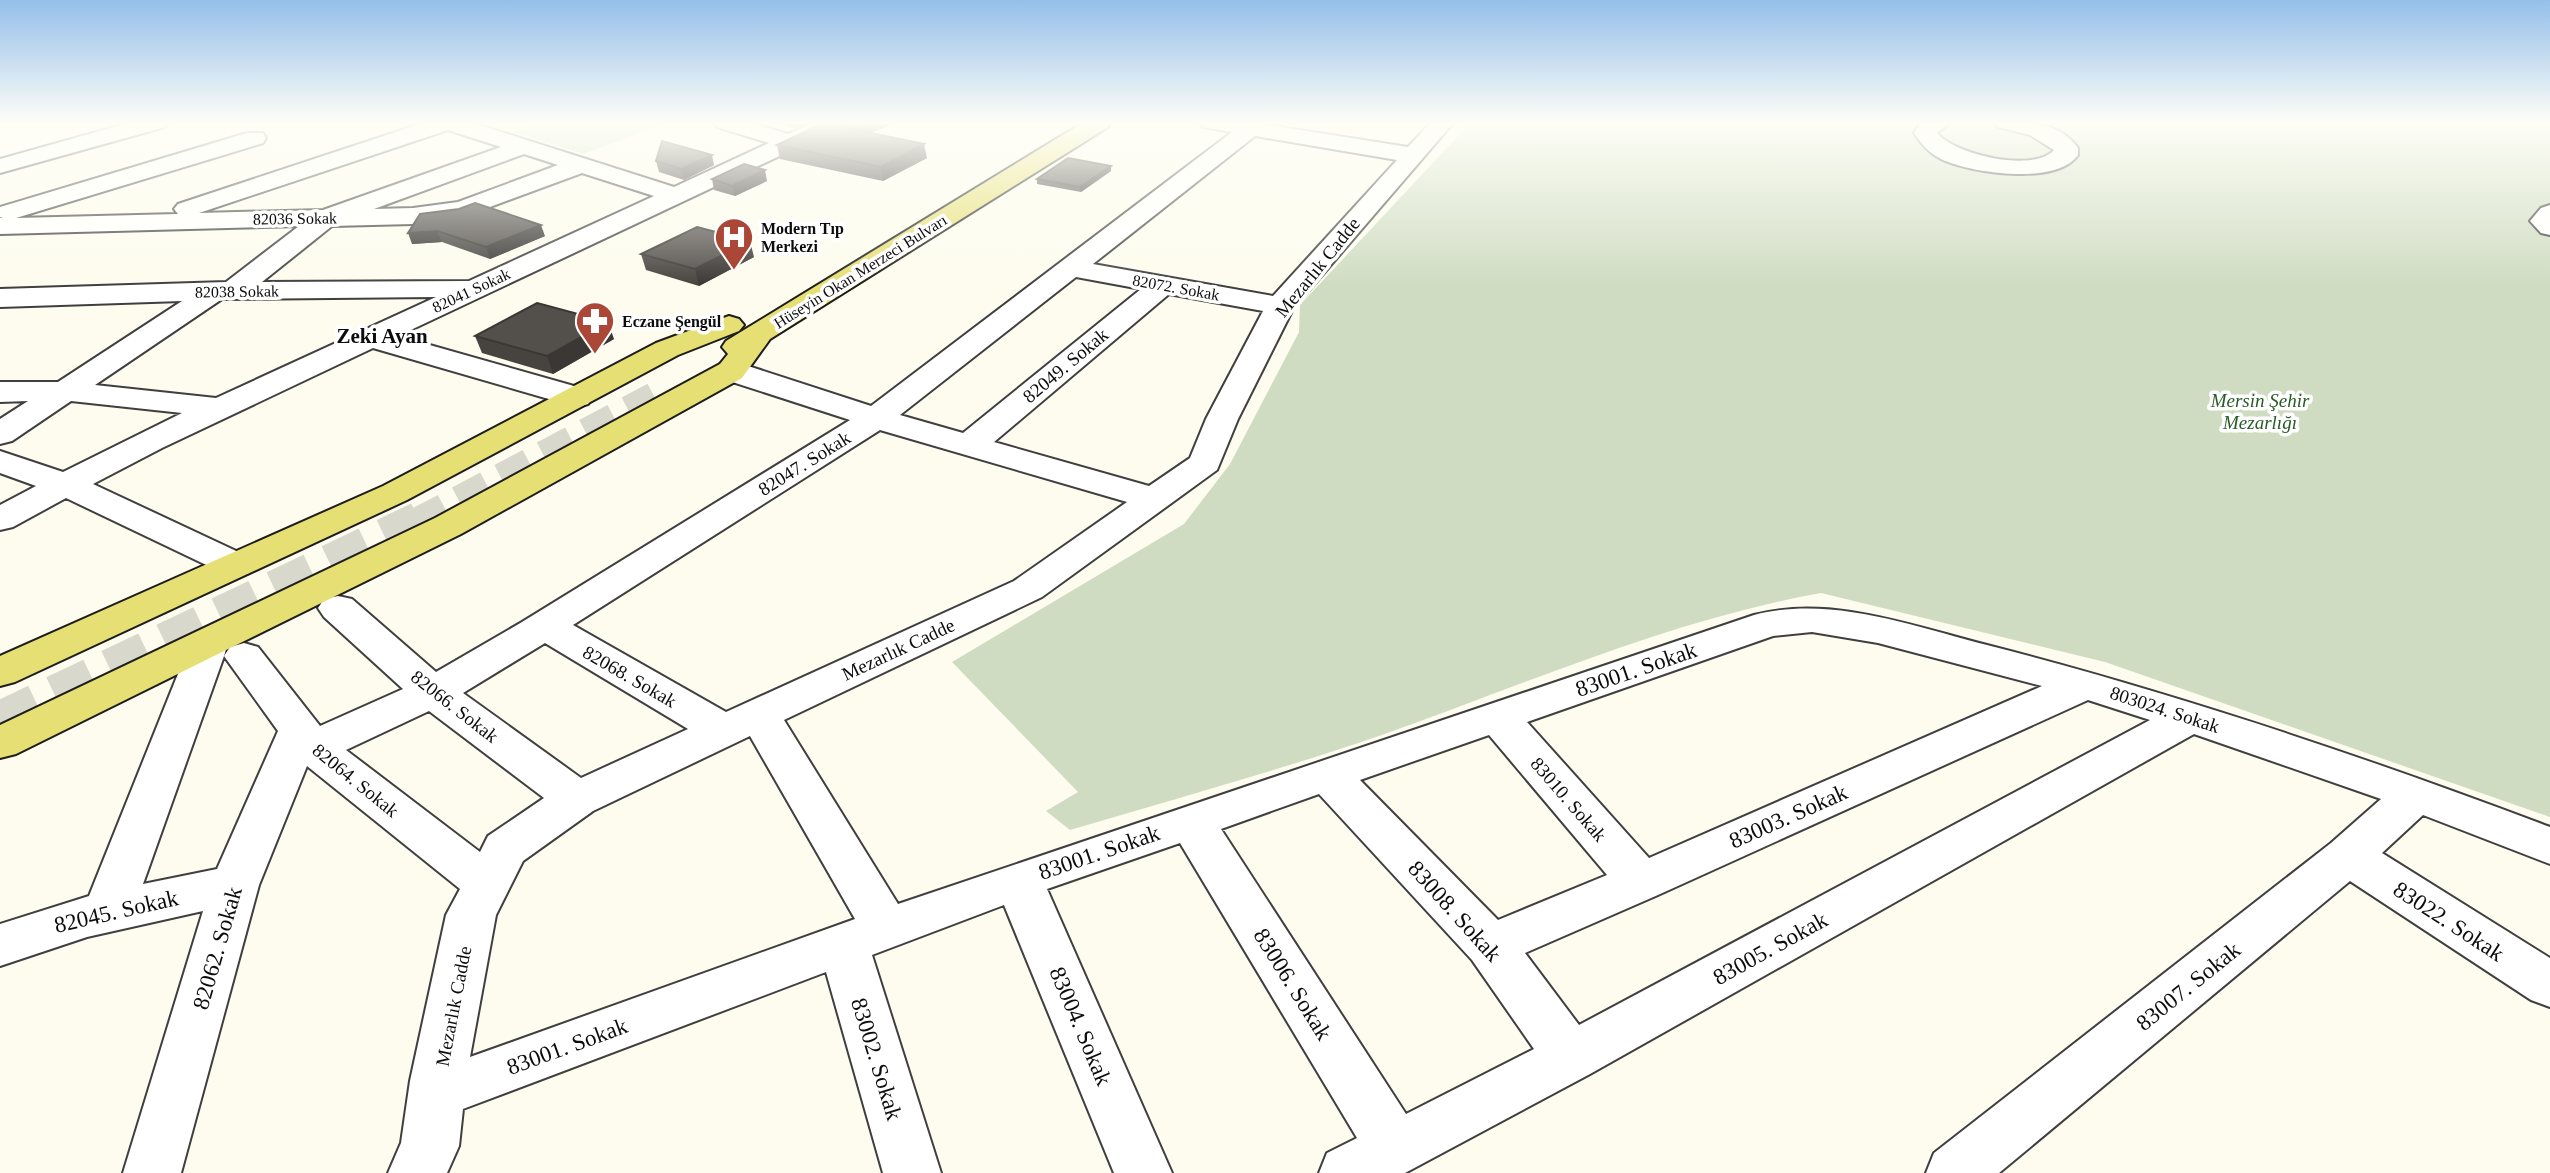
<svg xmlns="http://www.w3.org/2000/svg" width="2550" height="1173" font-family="'Times New Roman',serif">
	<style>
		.green { fill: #c9e3bc }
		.cemetery { fill: #cfdcc2 }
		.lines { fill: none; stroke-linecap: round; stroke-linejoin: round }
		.major-tunnel-far1 { stroke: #d9d8cc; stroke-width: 32; stroke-dasharray: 32 16; stroke-linecap: butt }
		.major-tunnel { stroke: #d9d8cc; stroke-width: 41; stroke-dasharray: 41 20; stroke-linecap: butt }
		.minor-casing { stroke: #3f3f3f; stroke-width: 4 }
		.major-casing { stroke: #1d1d1d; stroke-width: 4 }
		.minor { fill: #fff; fill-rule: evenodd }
		.major { fill: #e6df74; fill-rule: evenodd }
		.wall { fill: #474440 }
		.shaded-wall { fill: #3a3734 }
		.building { fill: #534f4a; stroke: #3a3734; stroke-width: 2 }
		.labels { text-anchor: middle; stroke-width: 7; stroke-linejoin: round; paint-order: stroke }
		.far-street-label { font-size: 16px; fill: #0c0c0c; stroke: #fff }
		.far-poi-label { font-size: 16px; font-weight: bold; fill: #0c0c0c; stroke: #fff; text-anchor: start }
		.street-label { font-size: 19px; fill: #0c0c0c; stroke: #fff }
		.park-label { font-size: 19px; font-style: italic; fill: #275b26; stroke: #fff }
		.far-district-label { font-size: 21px; font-weight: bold; fill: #0c0c0c; stroke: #fff }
		.near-street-label { font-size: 23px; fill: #0c0c0c; stroke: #fff }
	</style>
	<rect width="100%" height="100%" fill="#fdfcee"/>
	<polygon class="green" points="541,122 671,122 583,154 512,132"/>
	<path class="cemetery" d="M1471 122H2550V817L2105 662 1821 593C1669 620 1524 685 1379 736 1277 771 1173 799 1070 830L1046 811 1078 792 952 662 1184 524 1230 464 1299 332 1300 305Z"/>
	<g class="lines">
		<polyline class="major-tunnel-far1" points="417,524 655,398"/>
		<polyline class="major-tunnel" points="0,722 420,522"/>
		<g class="minor-casing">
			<g id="minor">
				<polygon points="132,122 168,122 165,127 0,173 0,159"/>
				<path d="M426 122H470L674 187 769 143 717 127 714 122H748L788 134 815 122H844L841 127 398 336 588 390 593 397 588 404 577 407 566 404 373 348 162 448 93 484 249 557 255 565 249 573 236 576 223 573 66 498 13 527 0 530V505L36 486 0 473V451L63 472 182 413 71 401 12 441 0 444V419L28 401 0 402V382H58L182 301 0 307V289L226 282 299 226 0 234V218H3L0 217V207L247 133H263L266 138 263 143 16 218 178 214 174 209 178 204ZM448 130 501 147 323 210 199 213ZM524 154 558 165 458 202 413 208 374 209ZM582 173 654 196 469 281 262 282 332 226 413 224 463 217ZM436 297 216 398 95 385 222 299Z"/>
				<path d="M1200 122H1270L1268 125 1408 147 1431 122H1454L1293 309 1238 419 1217 470 1042 597 784 720 898 904 1754 615C1831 595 1912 626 1987 645 2178 694 2365 757 2550 827V864L2423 815 2382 853 2550 958V1007L2531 1000 2350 881 1999 1173H1926L1934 1153 2331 843 2381 799 2194 734 1590 1074 1405 1173H1319L1327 1153 1357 1138 1180 843 1047 889 1172 1173H1114L1004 905 872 955 941 1173H883L826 972 463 1109 459 1146 447 1173H388L401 1143 410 1081 446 915 460 889 307 766 259 885 181 1173H123L203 911 87 937 0 966V924L89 896 194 634 208 630 222 634 228 643 224 656 230 647 244 643 258 647 320 726 403 689 324 617 318 608 324 599 338 596 352 599 436 672 522 622 850 420 720 378 715 371 720 364 731 362 742 364 871 406 1232 132 1203 127ZM1255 136 1397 160 1273 296 1093 264ZM1076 277 1141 289 963 433 900 415ZM1169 294 1263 311 1206 419 1190 458 1149 486 994 442ZM880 430 1127 502 1014 581 726 712 573 625ZM1812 632 1878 643 2042 686 1649 858 1527 722 1773 636ZM545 643 688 729 581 778 463 693ZM224 656 278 731 217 869 143 884ZM2088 700 2150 720 1579 1025 1525 953 1658 895ZM429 711 544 798 488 836 480 852 346 750ZM1489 735 1607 875 1498 920 1360 780ZM750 736 855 919 470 1057 496 915 523 861 593 811ZM1319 794 1472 960 1534 1049 1406 1114 1221 829Z"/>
				<path d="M1922 122H1951L1937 133C1955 155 2034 173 2054 150L2030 135 1998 127 1995 122C2025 122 2058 120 2078 148V155C2056 186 1970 173 1941 159 1929 153 1921 144 1914 133Z"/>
				<polygon points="2550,205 2550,235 2541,233 2530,221 2541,208"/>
			</g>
		</g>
		<g class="major-casing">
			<g id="major">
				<polygon points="1084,122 1111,122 1108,127 770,339 742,378 461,534 16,754 0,758 0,725 435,518 720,364 728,354 722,347 726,341"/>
				<polygon points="729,316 739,319 744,325 739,331 678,355 407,500 15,682 0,686 0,656 383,486 656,343"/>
			</g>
		</g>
		<use href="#minor" class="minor"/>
		<use href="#major" class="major"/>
	</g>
	<g class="wall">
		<polygon points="773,122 809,122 794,128"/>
		<polygon points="835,122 896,122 870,133 927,158 883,181 780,159 777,145"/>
		<polygon points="656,161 714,165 684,180 659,172"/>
		<polygon points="1111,171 1081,192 1037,184 1037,179"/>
		<polygon points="712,179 767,181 735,196 714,190"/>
		<polygon points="420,214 545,236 490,259 442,242 412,244"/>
		<polygon points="641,254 754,257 699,286 646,270"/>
		<polygon points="475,336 614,339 553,374 482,353"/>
	</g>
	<g class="shaded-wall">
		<polygon points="793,122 809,122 794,128"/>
		<polygon points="872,122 896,122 850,142 848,132"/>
		<polygon points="924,144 927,158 883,181 881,167"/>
		<polygon points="712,155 714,165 684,180 681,169"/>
		<polygon points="1111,166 1111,171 1081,192 1080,187"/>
		<polygon points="765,170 767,181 735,196 732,186"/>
		<polygon points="541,225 545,236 490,259 486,247"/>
		<polygon points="437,231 442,242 412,244 408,233"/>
		<polygon points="750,241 754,257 699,286 695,269"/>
		<polygon points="608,322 614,339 553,374 547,356"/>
	</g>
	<g class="building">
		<polygon points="835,122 872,122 854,130 829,125"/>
		<polygon points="823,123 924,144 881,167 777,145"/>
		<polygon points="662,141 712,155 681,169 656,161"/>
		<polygon points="1068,158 1111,166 1080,187 1037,179"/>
		<polygon points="744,164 765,170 732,186 712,179"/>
		<polygon points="475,203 541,225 486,247 437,231 408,233 420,214 459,209"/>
		<polygon points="697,227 750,241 695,269 641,254"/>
		<polygon points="537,303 608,322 547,356 475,336"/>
	</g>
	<linearGradient id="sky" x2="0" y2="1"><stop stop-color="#95bfea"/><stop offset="0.43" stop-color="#fefef7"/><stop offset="1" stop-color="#fefef7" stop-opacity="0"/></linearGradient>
	<rect width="2550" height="286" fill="url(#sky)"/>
	<defs>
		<g id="hospital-pin" transform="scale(2.0125)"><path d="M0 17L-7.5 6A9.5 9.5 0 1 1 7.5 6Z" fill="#aa4737" stroke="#fff"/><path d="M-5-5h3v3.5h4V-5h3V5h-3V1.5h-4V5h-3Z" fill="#fff"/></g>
		<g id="pharmacy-pin" transform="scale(2.0125)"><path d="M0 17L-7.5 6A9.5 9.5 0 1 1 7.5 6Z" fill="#aa4737" stroke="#fff"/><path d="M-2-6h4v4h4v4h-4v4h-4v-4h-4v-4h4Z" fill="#fff"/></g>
	</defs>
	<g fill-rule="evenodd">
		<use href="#hospital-pin" x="734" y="237"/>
		<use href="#pharmacy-pin" x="595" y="321"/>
	</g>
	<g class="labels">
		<g class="far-street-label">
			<text transform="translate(295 218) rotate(-1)" y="6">82036 Sokak</text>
			<text transform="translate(860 271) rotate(-32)" y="6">Hüseyin Okan Merzeci Bulvarı</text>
			<text transform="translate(1176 287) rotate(10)" y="6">82072. Sokak</text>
			<text transform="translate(471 290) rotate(-25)" y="6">82041 Sokak</text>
			<text transform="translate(237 291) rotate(-1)" y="6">82038 Sokak</text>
		</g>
		<g class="far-poi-label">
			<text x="761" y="234">Modern Tıp<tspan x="761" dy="18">Merkezi</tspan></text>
			<text x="622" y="327">Eczane Şengül</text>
		</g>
		<g class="street-label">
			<text transform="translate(1317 267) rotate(-51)" y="7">Mezarlık Cadde</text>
			<text transform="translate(1065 365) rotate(-40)" y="7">82049. Sokak</text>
			<text transform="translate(804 463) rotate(-32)" y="7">82047. Sokak</text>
			<text transform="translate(898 649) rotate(-25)" y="7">Mezarlık Cadde</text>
			<text transform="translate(630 676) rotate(30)" y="7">82068. Sokak</text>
			<text transform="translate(455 706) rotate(38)" y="7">82066. Sokak</text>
			<text transform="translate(2165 709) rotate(18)" y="7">803024. Sokak</text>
			<text transform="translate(356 780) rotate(39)" y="7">82064. Sokak</text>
			<text transform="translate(1569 799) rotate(49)" y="7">83010. Sokak</text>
			<text transform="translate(453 1006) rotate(-79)" y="7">Mezarlık Cadde</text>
		</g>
		<g class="park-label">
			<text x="2260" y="407">Mersin Şehir<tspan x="2260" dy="22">Mezarlığı</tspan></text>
		</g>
		<g class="far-district-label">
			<text x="382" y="343">Zeki Ayan</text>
		</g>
		<g class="near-street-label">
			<text transform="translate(1636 669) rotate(-19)" y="8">83001. Sokak</text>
			<text transform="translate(1788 816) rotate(-24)" y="8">83003. Sokak</text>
			<text transform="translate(1099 852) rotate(-19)" y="8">83001. Sokak</text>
			<text transform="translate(116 911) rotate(-13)" y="8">82045. Sokak</text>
			<text transform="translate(1455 911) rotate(48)" y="8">83008. Sokak</text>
			<text transform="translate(2449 921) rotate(33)" y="8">83022. Sokak</text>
			<text transform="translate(217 948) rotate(-74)" y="8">82062. Sokak</text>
			<text transform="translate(1770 948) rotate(-29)" y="8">83005. Sokak</text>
			<text transform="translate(1293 984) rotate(58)" y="8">83006. Sokak</text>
			<text transform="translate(2188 986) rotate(-39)" y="8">83007. Sokak</text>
			<text transform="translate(1081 1026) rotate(67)" y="8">83004. Sokak</text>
			<text transform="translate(567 1046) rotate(-20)" y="8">83001. Sokak</text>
			<text transform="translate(877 1059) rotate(73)" y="8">83002. Sokak</text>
		</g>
	</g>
</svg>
